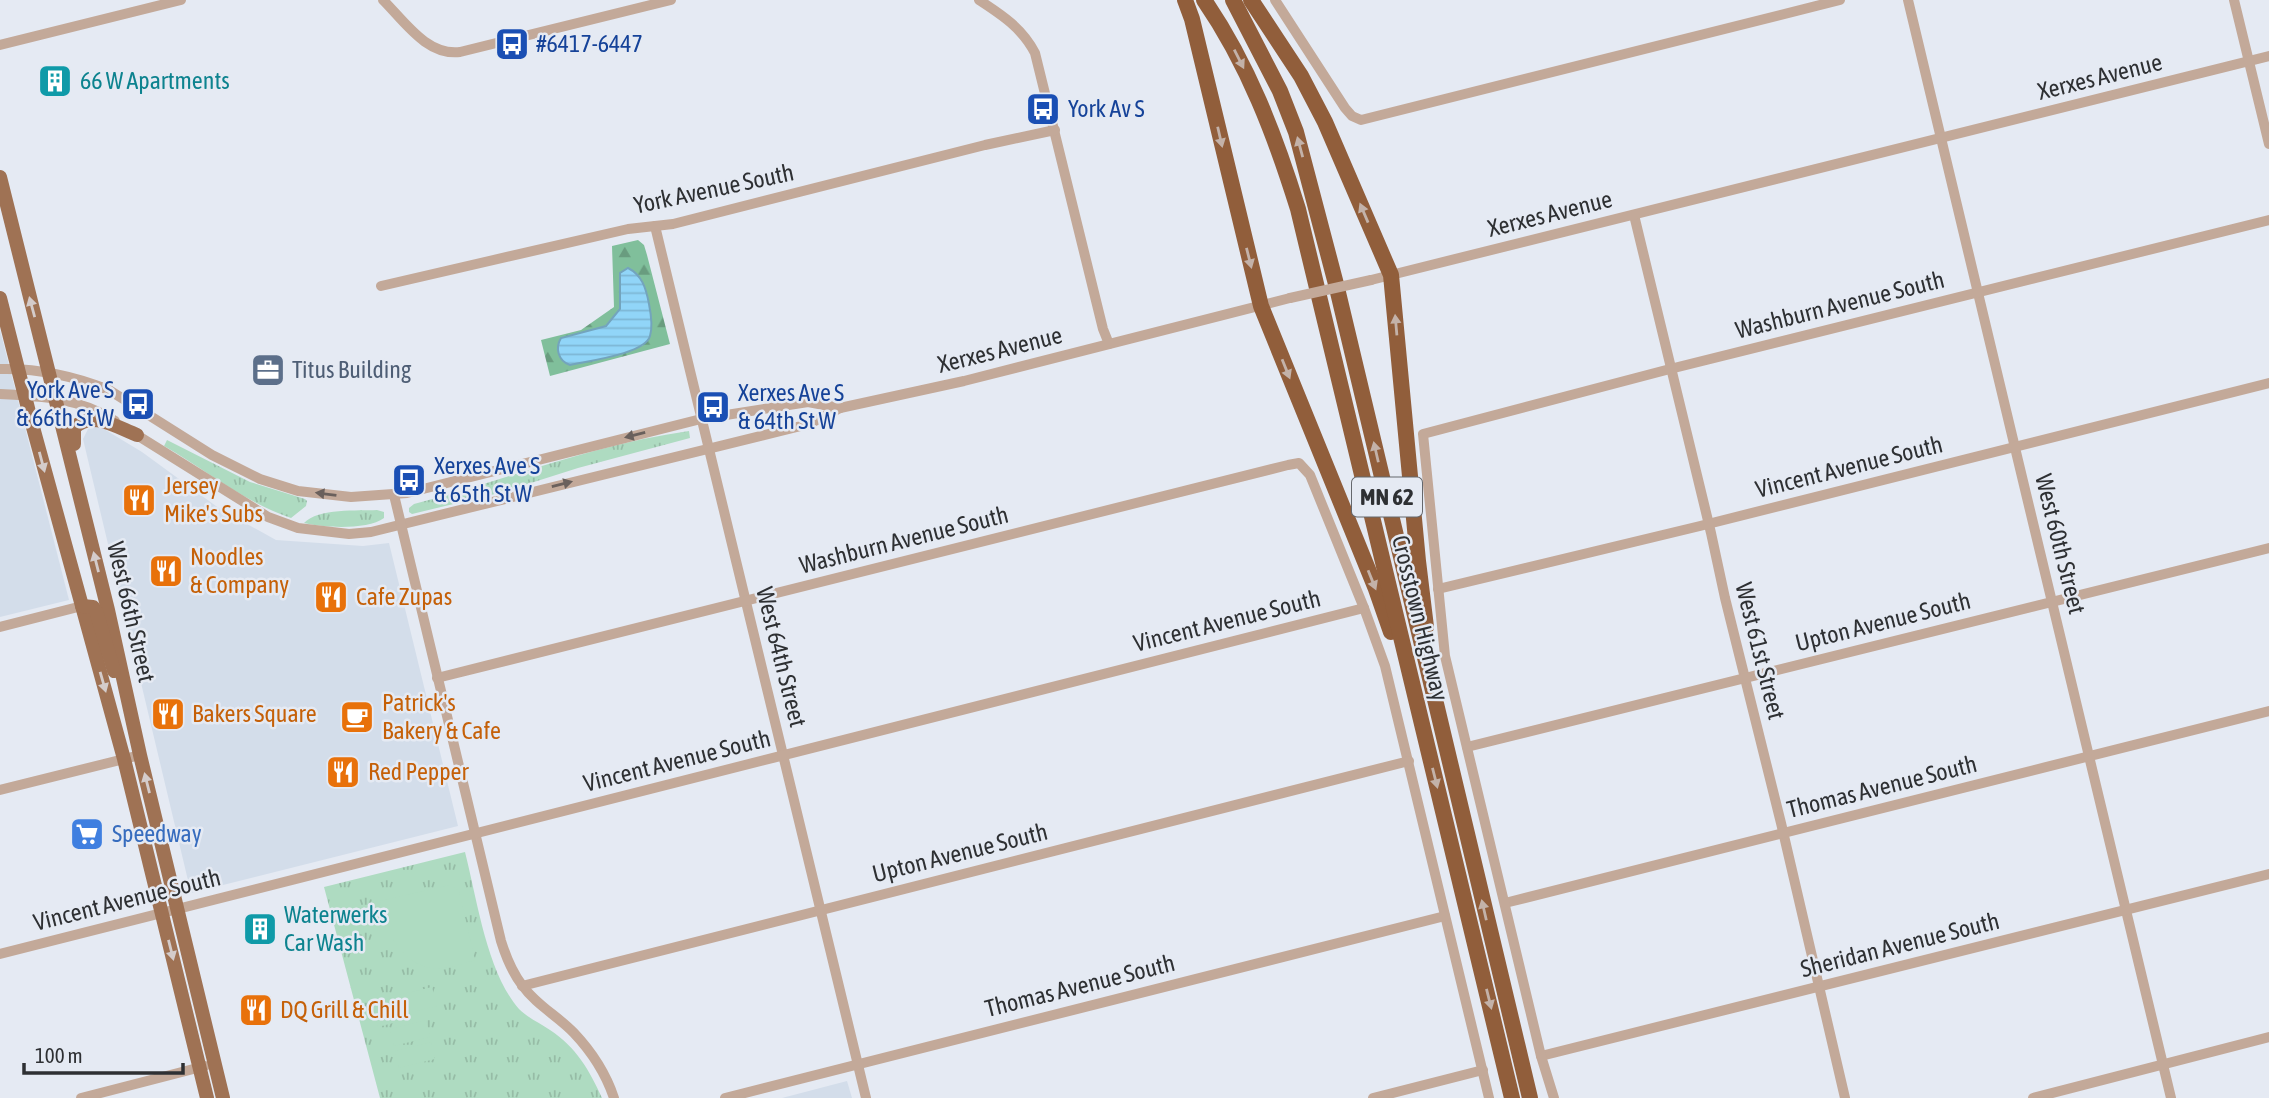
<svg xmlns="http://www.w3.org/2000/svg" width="2269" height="1098" font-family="'Asap Condensed',sans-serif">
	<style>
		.built { fill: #d3ddea }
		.grass { fill: url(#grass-tufts) }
		.forest { fill: url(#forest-firs); fill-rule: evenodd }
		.pitch { fill: #aedbc1 }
		.water { fill: url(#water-rules); stroke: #73a4bd; stroke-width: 2 }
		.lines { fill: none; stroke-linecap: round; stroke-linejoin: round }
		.minor { stroke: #c3a999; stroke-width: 10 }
		.major { stroke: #9f7254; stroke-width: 14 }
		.highway { stroke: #915e3b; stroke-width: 16 }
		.minor-bridge { stroke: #c3a999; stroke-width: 10 }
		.oneway { fill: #c3b2a9 }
		.oneway2 { fill: #d4cccb }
		.oneway3 { fill: #6a605c }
		.labels { text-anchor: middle; stroke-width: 5; stroke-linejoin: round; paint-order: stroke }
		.shield { fill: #e5eaf3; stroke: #65686d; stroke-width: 2 }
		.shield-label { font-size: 23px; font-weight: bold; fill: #2e3033 }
		.transit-label { font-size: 24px; fill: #164399; stroke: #e5eaf3; text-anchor: start }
		.street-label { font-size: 24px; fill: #2e3033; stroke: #e5eaf3 }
		.culture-label { font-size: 24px; fill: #0d838f; stroke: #e5eaf3; text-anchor: start }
		.service-label { font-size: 24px; fill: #4e5e75; stroke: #e5eaf3; text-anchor: start }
		.food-label { font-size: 24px; fill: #c56008; stroke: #e5eaf3; text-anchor: start }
		.shop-label { font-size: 24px; fill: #366cbe; stroke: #e5eaf3; text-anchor: start }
	</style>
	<defs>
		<pattern id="grass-tufts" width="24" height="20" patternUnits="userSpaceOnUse" patternTransform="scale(1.75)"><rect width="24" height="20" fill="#aedbc1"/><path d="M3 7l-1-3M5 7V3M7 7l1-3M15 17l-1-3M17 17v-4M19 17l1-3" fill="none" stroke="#96bca6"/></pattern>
		<pattern id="forest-firs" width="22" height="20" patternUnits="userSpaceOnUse" patternTransform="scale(1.75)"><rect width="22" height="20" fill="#80bf9b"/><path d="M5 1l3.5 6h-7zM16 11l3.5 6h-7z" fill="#699c7f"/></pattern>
		<pattern id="water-rules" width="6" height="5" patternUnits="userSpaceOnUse" patternTransform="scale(1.75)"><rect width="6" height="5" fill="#91d5f8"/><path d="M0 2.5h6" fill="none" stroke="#7db7d5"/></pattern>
	</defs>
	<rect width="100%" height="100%" fill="#e5eaf3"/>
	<g class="built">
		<polygon points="0,330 69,600 0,617"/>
		<polygon points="99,426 142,452 220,509 276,540 363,546 389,543 458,826 191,893 83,439 88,429"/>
		<polygon points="847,1081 852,1098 782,1098"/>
	</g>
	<g class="grass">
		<path d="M689 431 690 438 578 468 499 493 412 514 409 512V508L414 504C505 480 595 444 689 431Z"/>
		<path d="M167 440 250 482 305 499 307 501 306 506 291 518C244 502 206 470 164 446Z"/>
		<path d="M377 510 384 512V518C368 530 324 528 304 523 318 508 358 511 377 510Z"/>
		<path d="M465 852C477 899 487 973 519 1009 528 1018 540 1023 550 1030 576 1047 590 1071 602 1098H380L324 887Z"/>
	</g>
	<path class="forest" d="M638 240 644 245 647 255 670 344 550 376 541 340 581 330 614 307 612 246ZM620 273 643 346 561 338 605 326 620 309Z"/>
	<g class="pitch">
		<path d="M450 885 459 891 475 960C461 964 441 972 426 967 396 957 386 928 380 901Z"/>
		<polygon points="432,987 437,1006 403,1014 399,995"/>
		<polygon points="394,997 401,1021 378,1027 372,1003"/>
		<polygon points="426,1020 430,1037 394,1046 390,1029"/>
		<polygon points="431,1042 435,1059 399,1068 395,1051"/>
	</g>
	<path class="water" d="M628 268C642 275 646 288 649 304 651 314 653 326 650 336 645 354 587 361 570 365 558 361 555 348 561 338L606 326 620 309V273Z"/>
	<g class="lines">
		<g class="minor">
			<path d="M383 0C405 22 427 56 460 52L671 0"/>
			<path d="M979 0C1002 15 1022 28 1035 53L1103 329 1109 344"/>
			<polyline points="1275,0 1345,108 1352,116 1361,120 1840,0"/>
			<path d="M1908 0C1996 366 2082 732 2171 1098"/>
			<polyline points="2234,0 2269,144"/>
			<polyline points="0,45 181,0"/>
			<polyline points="1634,215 1711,533 1725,598 1781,823 1845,1098"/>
			<polyline points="655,226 866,1098"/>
			<polyline points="1371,280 2269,56"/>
			<polyline points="381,286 628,229 673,224 985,145 1055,130"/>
			<path d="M0 369C38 368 74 376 109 390L212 455 260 479 298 491 351 497 407 493 701 419 808 402 840 408"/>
			<path d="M0 394C40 396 81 398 115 421"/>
			<polyline points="132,432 268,517 298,528 349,534 371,532 809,424 840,408 964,381 1290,298"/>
			<path d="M394 495 501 941C506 957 512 972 522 985 536 1005 558 1016 574 1033 591 1051 606 1074 614 1098"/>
			<polyline points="1438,589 1700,526 2269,383"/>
			<polyline points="0,627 82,606"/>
			<polyline points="437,678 1288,465 1299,463 1310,475 1364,608 1385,666 1489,1098"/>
			<polyline points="1467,747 2269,548"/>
			<polyline points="0,790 140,755"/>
			<polyline points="1505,903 2269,711"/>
			<polyline points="0,954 1364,608"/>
			<polyline points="522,986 1409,761"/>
			<polyline points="1541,1056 2269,874"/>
			<polyline points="81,1098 205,1066"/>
			<polyline points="725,1098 1445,916"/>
			<polyline points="1373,1098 1483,1070"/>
			<polyline points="1554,1098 1541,1056 1445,656 1423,434 1670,369 2269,220"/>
			<polyline points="2033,1098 2269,1037"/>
		</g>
		<g class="major">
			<polyline points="0,177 108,610 140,755 223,1098"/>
			<polyline points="0,298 31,420 124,759 207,1098"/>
			<path d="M74 444V428C92 410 116 427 137 435"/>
			<polyline points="82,606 93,607 96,611 114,671"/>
		</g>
		<g class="highway">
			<polyline points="1185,0 1192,19 1261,306 1376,589 1391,632"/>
			<path d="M1204 0C1248 64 1275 135 1298 209L1512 1098"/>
			<polyline points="1233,0 1280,91 1296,132 1336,284 1530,1098"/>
			<polyline points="1251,0 1301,76 1325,122 1391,275 1418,561 1426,627"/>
		</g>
		<polyline class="minor-bridge" points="1290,298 1371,280"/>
	</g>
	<defs><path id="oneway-solid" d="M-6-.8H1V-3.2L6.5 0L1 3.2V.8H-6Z" transform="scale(1.75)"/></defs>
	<g class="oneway">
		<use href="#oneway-solid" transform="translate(1239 59) rotate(63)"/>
		<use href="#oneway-solid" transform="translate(1220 137) rotate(77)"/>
		<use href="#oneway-solid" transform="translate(1300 147) rotate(-105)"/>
		<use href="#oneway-solid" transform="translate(1364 213) rotate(-113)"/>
		<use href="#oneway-solid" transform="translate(1249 258) rotate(76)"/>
		<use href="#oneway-solid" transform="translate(1396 325) rotate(-95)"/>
		<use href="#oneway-solid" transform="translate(1286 369) rotate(68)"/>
		<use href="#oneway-solid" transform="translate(1376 452) rotate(-103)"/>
		<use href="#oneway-solid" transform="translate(1372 580) rotate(68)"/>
		<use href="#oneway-solid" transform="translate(1435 778) rotate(76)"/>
		<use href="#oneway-solid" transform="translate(1484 910) rotate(-103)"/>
		<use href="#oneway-solid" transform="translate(1489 999) rotate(76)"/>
	</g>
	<g class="oneway2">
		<use href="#oneway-solid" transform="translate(32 307) rotate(-105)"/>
		<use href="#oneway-solid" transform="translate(42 462) rotate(75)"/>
		<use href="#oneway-solid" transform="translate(96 562) rotate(-104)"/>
		<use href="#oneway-solid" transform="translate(103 682) rotate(74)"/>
		<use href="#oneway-solid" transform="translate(147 783) rotate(-104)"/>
		<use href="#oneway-solid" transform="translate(171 950) rotate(76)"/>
	</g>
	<g class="oneway3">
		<use href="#oneway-solid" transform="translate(635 435) rotate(166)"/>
		<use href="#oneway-solid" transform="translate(562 484) rotate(-14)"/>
		<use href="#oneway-solid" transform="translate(326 494) rotate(-173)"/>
	</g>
	<defs>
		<g id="bus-square" transform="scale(1.75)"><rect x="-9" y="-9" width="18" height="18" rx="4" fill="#1a4fb4" stroke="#e5eaf3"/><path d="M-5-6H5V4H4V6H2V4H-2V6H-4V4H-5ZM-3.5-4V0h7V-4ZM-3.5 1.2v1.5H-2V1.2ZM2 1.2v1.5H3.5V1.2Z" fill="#fff"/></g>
		<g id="building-square" transform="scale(1.75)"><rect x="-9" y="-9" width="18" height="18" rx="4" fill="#0f9aa8" stroke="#e5eaf3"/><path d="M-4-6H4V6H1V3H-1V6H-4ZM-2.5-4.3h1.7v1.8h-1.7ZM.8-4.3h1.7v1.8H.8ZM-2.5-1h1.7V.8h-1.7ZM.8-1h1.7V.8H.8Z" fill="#fff"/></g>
		<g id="office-square" transform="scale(1.75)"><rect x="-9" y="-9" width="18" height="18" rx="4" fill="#5c6f8a" stroke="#e5eaf3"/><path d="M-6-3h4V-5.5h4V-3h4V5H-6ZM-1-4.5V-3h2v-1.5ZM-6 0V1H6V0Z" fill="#fff"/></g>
		<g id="restaurant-square" transform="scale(1.75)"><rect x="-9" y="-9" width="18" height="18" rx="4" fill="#e8710a" stroke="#e5eaf3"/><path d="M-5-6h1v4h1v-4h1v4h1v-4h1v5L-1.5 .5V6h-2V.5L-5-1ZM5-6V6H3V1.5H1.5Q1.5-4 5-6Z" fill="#fff"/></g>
		<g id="cafe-square" transform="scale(1.75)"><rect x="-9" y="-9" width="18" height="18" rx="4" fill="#e8710a" stroke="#e5eaf3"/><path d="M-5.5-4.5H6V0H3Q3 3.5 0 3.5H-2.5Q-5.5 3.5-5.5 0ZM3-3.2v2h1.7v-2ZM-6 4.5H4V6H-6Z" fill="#fff"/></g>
		<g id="supermarket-square" transform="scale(1.75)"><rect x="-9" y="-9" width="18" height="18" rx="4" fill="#3f7fe0" stroke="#e5eaf3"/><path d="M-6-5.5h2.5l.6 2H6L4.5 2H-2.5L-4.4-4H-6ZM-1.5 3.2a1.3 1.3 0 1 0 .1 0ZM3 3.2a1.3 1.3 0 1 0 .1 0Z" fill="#fff"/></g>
	</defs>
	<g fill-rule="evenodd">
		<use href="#bus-square" x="512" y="44"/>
		<use href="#building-square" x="55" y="81"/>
		<use href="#bus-square" x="1043" y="109"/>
		<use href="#office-square" x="268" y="370"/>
		<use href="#bus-square" x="138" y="404"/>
		<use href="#bus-square" x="713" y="407"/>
		<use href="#bus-square" x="409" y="480"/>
		<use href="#restaurant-square" x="139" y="500"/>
		<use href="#restaurant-square" x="166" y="571"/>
		<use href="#restaurant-square" x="331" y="597"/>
		<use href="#restaurant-square" x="168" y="714"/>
		<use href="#cafe-square" x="357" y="717"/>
		<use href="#restaurant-square" x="343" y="772"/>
		<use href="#supermarket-square" x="87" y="834"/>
		<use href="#building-square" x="260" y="929"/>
		<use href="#restaurant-square" x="256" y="1010"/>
	</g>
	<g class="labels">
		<rect class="shield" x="1352" y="477.5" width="70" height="39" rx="5"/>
		<g class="shield-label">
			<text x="1387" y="505">MN 62</text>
		</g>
		<g class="transit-label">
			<text x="536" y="52">#6417-6447</text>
			<text x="1068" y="117">York Av S</text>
			<text x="114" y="398" text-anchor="end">York Ave S<tspan x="114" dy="28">&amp; 66th St W</tspan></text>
			<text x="738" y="401">Xerxes Ave S<tspan x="738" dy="28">&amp; 64th St W</tspan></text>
			<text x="434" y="474">Xerxes Ave S<tspan x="434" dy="28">&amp; 65th St W</tspan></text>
		</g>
		<g class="street-label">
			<text transform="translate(2100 77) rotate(-14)" y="8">Xerxes Avenue</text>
			<text transform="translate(714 189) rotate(-12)" y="8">York Avenue South</text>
			<text transform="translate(1550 214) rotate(-14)" y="8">Xerxes Avenue</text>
			<text transform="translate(1840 305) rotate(-14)" y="8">Washburn Avenue South</text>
			<text transform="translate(1000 350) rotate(-14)" y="8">Xerxes Avenue</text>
			<text transform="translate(1849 467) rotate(-14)" y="8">Vincent Avenue South</text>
			<text transform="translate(904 540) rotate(-14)" y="8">Washburn Avenue South</text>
			<text transform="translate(2060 544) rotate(76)" y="8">West 60th Street</text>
			<text transform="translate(131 612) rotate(77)" y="8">West 66th Street</text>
			<text transform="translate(1420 618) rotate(76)" y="8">Crosstown Highway</text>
			<text transform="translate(1227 621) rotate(-14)" y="8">Vincent Avenue South</text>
			<text transform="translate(1883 622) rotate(-14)" y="8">Upton Avenue South</text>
			<text transform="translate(1760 651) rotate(76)" y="8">West 61st Street</text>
			<text transform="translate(781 657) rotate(76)" y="8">West 64th Street</text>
			<text transform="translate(677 761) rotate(-14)" y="8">Vincent Avenue South</text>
			<text transform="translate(1882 787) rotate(-14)" y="8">Thomas Avenue South</text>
			<text transform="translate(960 853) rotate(-14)" y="8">Upton Avenue South</text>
			<text transform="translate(127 900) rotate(-14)" y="8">Vincent Avenue South</text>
			<text transform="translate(1900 945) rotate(-14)" y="8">Sheridan Avenue South</text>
			<text transform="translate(1080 986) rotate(-14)" y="8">Thomas Avenue South</text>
		</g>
		<g class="culture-label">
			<text x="80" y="89">66 W Apartments</text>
			<text x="284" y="923">Waterwerks<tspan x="284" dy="28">Car Wash</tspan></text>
		</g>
		<g class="service-label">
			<text x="292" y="378">Titus Building</text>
		</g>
		<g class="food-label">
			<text x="164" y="494">Jersey<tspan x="164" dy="28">Mike's Subs</tspan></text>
			<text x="190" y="565">Noodles<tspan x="190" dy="28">&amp; Company</tspan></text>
			<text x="356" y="605">Cafe Zupas</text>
			<text x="382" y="711">Patrick's<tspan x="382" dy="28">Bakery &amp; Cafe</tspan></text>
			<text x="192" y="722">Bakers Square</text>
			<text x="368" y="780">Red Pepper</text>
			<text x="280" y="1018">DQ Grill &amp; Chill</text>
		</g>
		<g class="shop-label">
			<text x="112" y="842">Speedway</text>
		</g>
	</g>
	<path d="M24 1063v10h159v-10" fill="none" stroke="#2e3033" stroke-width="3.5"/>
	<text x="35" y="1063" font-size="21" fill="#2e3033" stroke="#e5eaf3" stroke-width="5" paint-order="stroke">100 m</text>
</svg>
